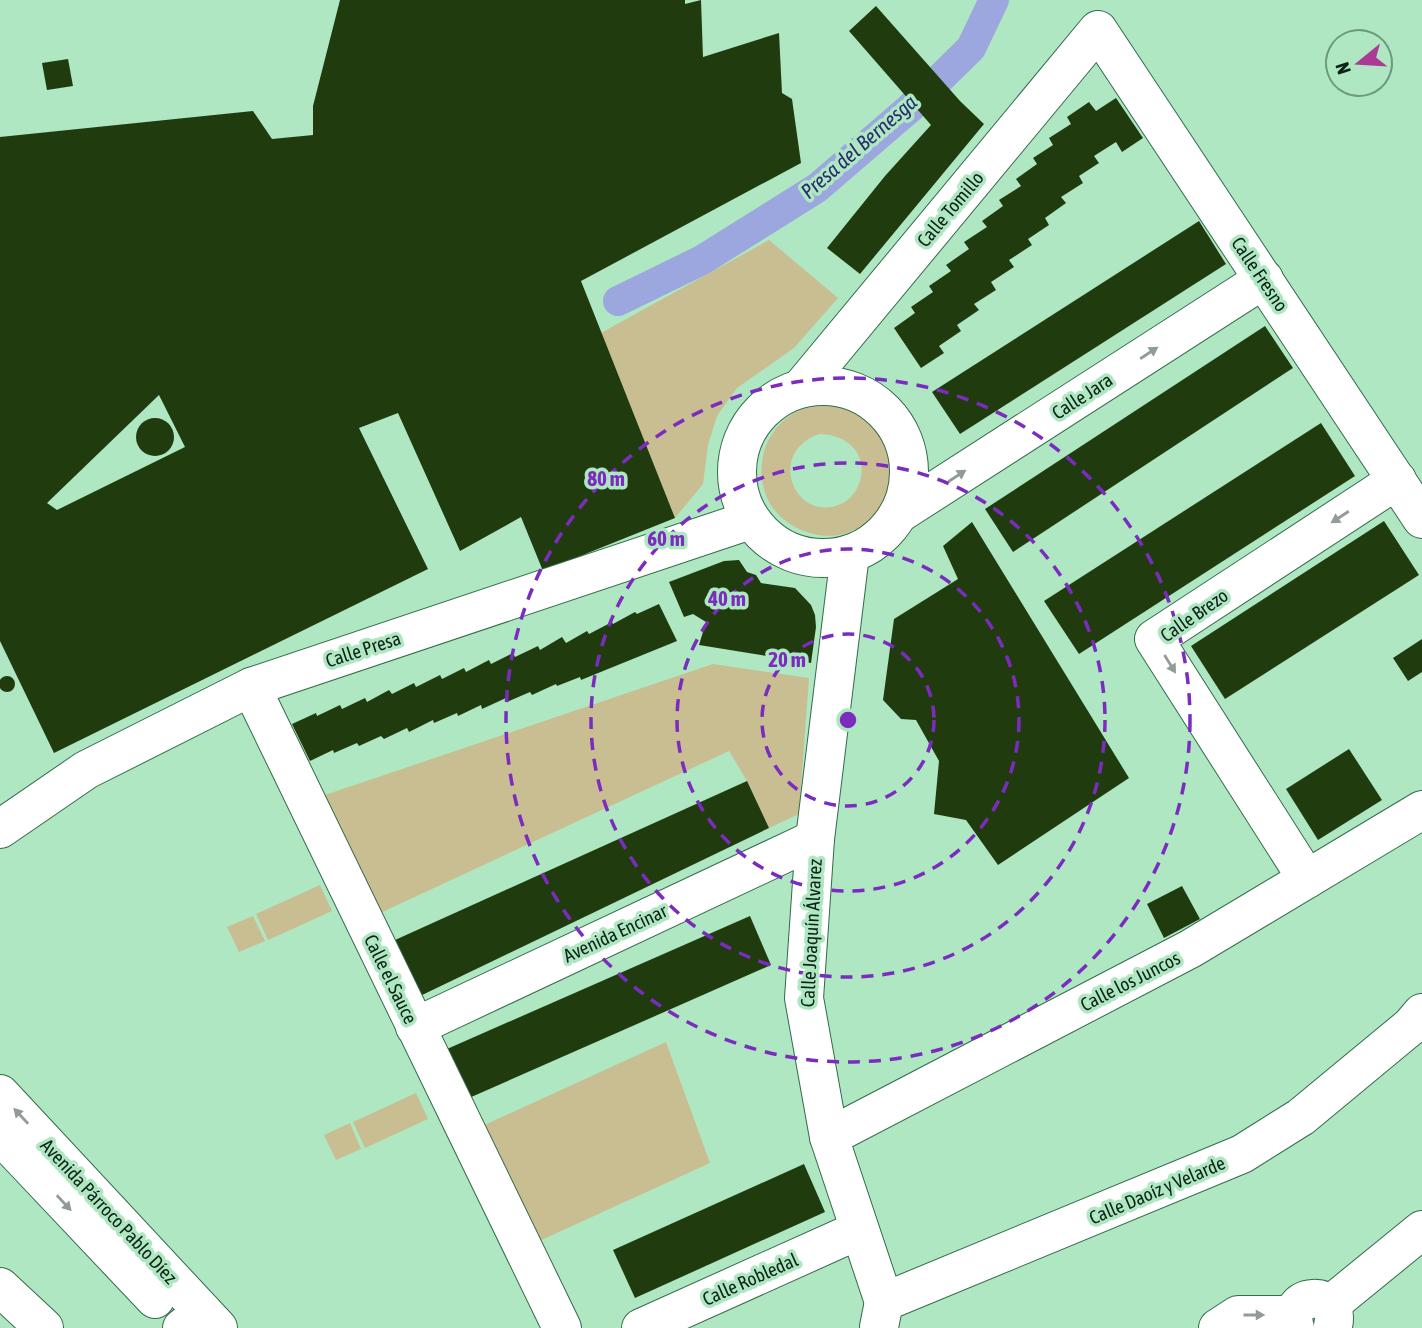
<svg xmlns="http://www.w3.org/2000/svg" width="1422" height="1328" font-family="'Asap Condensed',sans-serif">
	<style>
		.green { fill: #c9be92; fill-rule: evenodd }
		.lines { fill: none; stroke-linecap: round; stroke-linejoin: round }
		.canal { stroke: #9da7df; stroke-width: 30 }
		.building { fill: #203c0f; fill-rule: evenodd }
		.minor-casing { stroke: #346b4a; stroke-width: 40 }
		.major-casing { stroke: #346b4a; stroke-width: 40 }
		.minor { stroke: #fff; stroke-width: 38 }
		.major { stroke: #fff; stroke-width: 38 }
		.oneway { fill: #929c96 }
		.ring { fill: none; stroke: #7b2cbf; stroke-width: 3.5; stroke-dasharray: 12 9 }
		.labels { text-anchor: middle; stroke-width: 7; stroke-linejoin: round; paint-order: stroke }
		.street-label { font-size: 19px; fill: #0c2315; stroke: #aee7c2 }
		.water-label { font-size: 21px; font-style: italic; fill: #282c6d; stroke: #aee7c2 }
		.centre { fill: #7b2cbf; stroke: #aee7c2; stroke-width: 3.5 }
		.ring-label { font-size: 21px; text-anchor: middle; font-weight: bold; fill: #7b2cbf; stroke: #aee7c2; stroke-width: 7; stroke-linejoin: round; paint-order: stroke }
	</style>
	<rect width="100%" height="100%" fill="#aee7c2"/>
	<g class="green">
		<polygon points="769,240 838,298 794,348 737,388 717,416 708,445 703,484 675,518 601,333"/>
		<path d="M835 405C842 407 849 409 855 412 925 444 885 555 810 533 793 528 778 518 769 502 753 471 763 431 794 413 807 406 821 406 835 405ZM819 434C844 434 866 450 861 477 859 488 852 498 843 503 797 526 764 454 819 434Z"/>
		<polygon points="713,664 809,678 799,814 769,828 747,781 729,751 380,913 325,795"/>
		<polygon points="320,885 332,911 268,940 256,914"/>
		<polygon points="253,916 265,941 239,952 227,927"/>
		<polygon points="666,1042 710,1163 537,1242 480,1127"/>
		<polygon points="416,1093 428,1119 365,1148 353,1122"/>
		<polygon points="350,1123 361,1149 336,1160 324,1135"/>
	</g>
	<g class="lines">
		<polyline class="canal" points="618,301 702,260 817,188 910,108 971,48 994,0"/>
	</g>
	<g class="building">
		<path d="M340 0H685V4L701 0 703 57 779 33 782 93 792 99 801 163 581 281 675 518 543 571 521 517 460 551 398 413 359 428 428 569 54 753 0 641V137L253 111 272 139 313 135V106ZM159 395 185 447 57 510 47 503Z"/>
		<polygon points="876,6 960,101 984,124 860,274 827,248 885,176 931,125 849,31"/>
		<polygon points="68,59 73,86 47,90 42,63"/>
		<polygon points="1116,98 1143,138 1122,152 1116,142 1094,156 1099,163 1079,176 1083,183 1061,197 1066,203 1045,218 1049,225 1028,239 1032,245 1009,260 1014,267 991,282 996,290 974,304 979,310 957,325 961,331 939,346 944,353 921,368 894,328 915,313 911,307 933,292 929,286 951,271 946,265 969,249 964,242 987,227 982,221 1003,206 999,200 1021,186 1016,179 1037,164 1033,158 1053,145 1049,138 1071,124 1067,117 1089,102 1096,111"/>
		<polygon points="1199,221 1226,264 960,434 932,392"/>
		<polygon points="1265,326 1293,368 1013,552 985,509"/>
		<circle cx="155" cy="437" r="19"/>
		<polygon points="1321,423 1355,476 1079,654 1044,601"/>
		<polygon points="1384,521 1419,575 1225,699 1191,646"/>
		<polygon points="972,522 1129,778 998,865 966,820 934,814 939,761 916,720 901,719 883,700 894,619 958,579 943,546"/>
		<polygon points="739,560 747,572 756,575 761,583 795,588 811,605 815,615 816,627 811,663 699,645 706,622 693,614 684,617 669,582 724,561"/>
		<polygon points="659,604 677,641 581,680 580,677 557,686 556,684 532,695 530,692 507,702 506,698 482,709 481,705 458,716 457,713 434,723 433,720 409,732 407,728 384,739 381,736 359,746 357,743 334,753 333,750 310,761 292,724 316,713 317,716 340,705 342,709 365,698 367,702 389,690 392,694 414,683 416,687 440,675 442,679 464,668 466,672 489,660 491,664 513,653 515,657 538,646 540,650 562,637 566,643 587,631 589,634 612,622 613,624 635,612 637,614"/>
		<polygon points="1422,639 1422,672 1408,681 1393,658"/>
		<circle cx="7" cy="684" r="8"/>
		<polygon points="1349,749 1382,800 1318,840 1286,789"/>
		<polygon points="747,781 769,828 420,996 395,940"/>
		<polygon points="1182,886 1200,919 1164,938 1147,904"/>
		<polygon points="750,916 771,965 469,1098 447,1049"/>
		<polygon points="804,1164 825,1212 635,1298 613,1250"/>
	</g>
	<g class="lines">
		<g class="minor-casing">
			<g id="minor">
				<circle cx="823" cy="472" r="86"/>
				<polyline points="802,387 1098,30 1422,519"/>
				<polyline points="900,513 1264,279"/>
				<polyline points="850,554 815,839 804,998 829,1137 884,1302"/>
				<polyline points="251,687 562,1328"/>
				<polyline points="0,829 86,770 251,687 750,520"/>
				<polyline points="1307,879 1154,639 1397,480"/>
				<polyline points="415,1027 815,839"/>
				<polyline points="829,1137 1190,949 1422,810"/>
				<polyline points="0,1287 44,1328"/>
				<polyline points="1330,1305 1422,1230"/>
				<polyline points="879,1327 884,1302 1242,1154 1301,1117 1411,1026 1422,1013"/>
				<polyline points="182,1328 203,1312"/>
				<polyline points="641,1328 859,1230"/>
				<polyline points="1218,1328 1238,1315 1293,1315"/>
				<path d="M1295 1328C1283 1291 1342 1288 1333 1326"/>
			</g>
		</g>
		<g class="major-casing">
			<g id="major">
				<polyline points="0,1094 218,1328"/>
				<polyline points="0,1135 155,1299"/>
			</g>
		</g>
		<use href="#minor" class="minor"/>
		<use href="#major" class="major"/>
	</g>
	<defs><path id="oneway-solid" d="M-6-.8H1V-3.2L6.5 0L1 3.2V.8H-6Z" transform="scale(1.75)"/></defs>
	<g class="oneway">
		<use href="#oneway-solid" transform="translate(1149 353) rotate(-33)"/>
		<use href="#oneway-solid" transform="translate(957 476) rotate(-33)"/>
		<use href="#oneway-solid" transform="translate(1340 517) rotate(147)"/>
		<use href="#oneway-solid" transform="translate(1170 664) rotate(58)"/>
		<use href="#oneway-solid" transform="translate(21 1116) rotate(-133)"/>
		<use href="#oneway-solid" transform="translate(64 1203) rotate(47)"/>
		<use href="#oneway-solid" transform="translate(1254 1315)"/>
	</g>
	<g class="ring">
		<circle cx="848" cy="720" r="86"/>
		<circle cx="848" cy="720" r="171"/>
		<circle cx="848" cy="720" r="257"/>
		<circle cx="848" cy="720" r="342"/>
	</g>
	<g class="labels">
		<g class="street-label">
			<text transform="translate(950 209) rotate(-50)" y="7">Calle Tomillo</text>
			<text transform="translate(1260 274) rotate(56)" y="7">Calle Fresno</text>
			<text transform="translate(1082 396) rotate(-33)" y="7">Calle Jara</text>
			<text transform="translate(1194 615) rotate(-35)" y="7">Calle Brezo</text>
			<text transform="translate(363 649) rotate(-18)" y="7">Calle Presa</text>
			<text transform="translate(615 933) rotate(-25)" y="7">Avenida Encinar</text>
			<text transform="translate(811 933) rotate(-87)" y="7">Calle Joaquín Álvarez</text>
			<text transform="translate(391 979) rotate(64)" y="7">Calle el Sauce</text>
			<text transform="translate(1130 981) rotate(-27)" y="7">Calle los Juncos</text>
			<text transform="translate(1157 1190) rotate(-23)" y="7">Calle Daoíz y Velarde</text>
			<text transform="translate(109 1211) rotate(47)" y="7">Avenida Párroco Pablo Díez</text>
			<text transform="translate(750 1279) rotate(-24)" y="7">Calle Robledal</text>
		</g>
		<g class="water-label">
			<text transform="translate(859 147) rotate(-41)" y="7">Presa del Bernesga</text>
		</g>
	</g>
	<circle cx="848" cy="720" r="10" class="centre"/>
	<g class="ring-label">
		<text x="606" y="486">80 m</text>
		<text x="666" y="546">60 m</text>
		<text x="727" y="606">40 m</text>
		<text x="787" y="667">20 m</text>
	</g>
	<g transform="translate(1359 63) rotate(252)"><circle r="33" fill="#aee7c2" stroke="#6d997d" stroke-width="2"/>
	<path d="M0-5L12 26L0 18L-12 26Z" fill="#ab3a96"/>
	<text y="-10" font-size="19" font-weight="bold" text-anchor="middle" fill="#0c2315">N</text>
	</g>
</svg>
